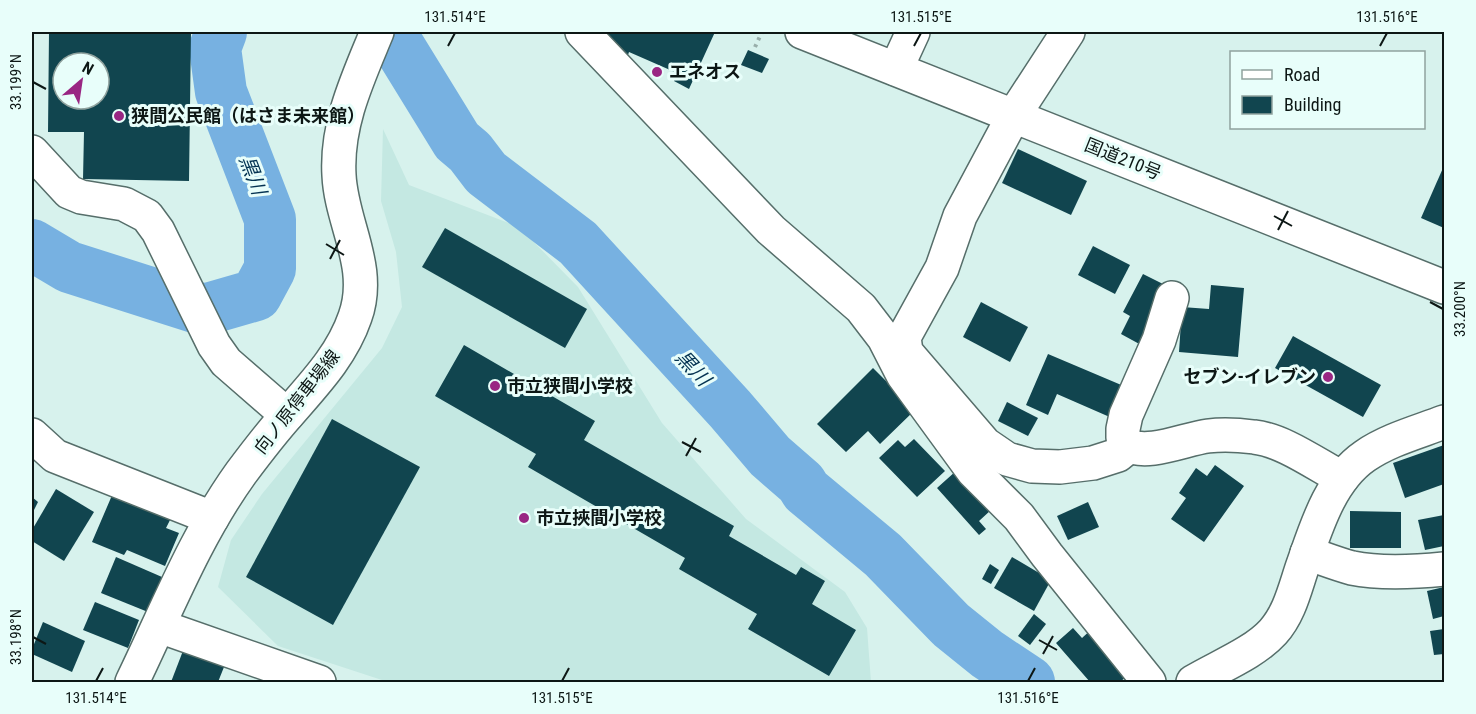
<svg xmlns="http://www.w3.org/2000/svg" width="1476" height="714" font-family="'Roboto Condensed','Noto Sans JP',sans-serif">
	<style>
		.built { fill: #c4e8e2 }
		.lines { fill: none; stroke-linecap: round; stroke-linejoin: round }
		.river { stroke: #77b1e1; stroke-width: 52 }
		.building { fill: #11454f; fill-rule: evenodd }
		.minor-casing { stroke: #566e6a; stroke-width: 36 }
		.major-casing { stroke: #566e6a; stroke-width: 36 }
		.highway-casing { stroke: #566e6a; stroke-width: 36 }
		.path { stroke: #98aeaa; stroke-width: 4; stroke-dasharray: 3 4.5; stroke-linecap: butt }
		.minor { stroke: #fff; stroke-width: 33 }
		.major { stroke: #fff; stroke-width: 33 }
		.highway { stroke: #fff; stroke-width: 33 }
		.ticks { fill: none; stroke: #0d1715; stroke-width: 2 }
		.poi-dot { fill: #992683; stroke: #e8fefa; stroke-width: 2 }
		.labels { text-anchor: middle; stroke-width: 6; stroke-linejoin: round; paint-order: stroke }
		.poi-label { font-size: 18px; font-weight: bold; fill: #0d1715; stroke: #e8fefa; text-anchor: start }
		.street-label { font-size: 18px; fill: #0d1715; stroke: #e8fefa }
		.water-label { font-size: 20px; font-style: italic; fill: #043352; stroke: #e8fefa }
		.neatline { fill: none; stroke: #0d1715; stroke-width: 2 }
		.ticks-label { font-size: 15px; text-anchor: middle; fill: #0d1715 }
	</style>
	<rect width="100%" height="100%" fill="#d7f2ed"/>
	<polygon class="built" points="383,129 409,185 519,227 578,287 662,423 746,519 845,592 867,628 871,682 388,682 278,646 218,587 231,540 262,494 382,348 402,307 396,252 381,201"/>
	<g class="lines">
		<g class="river">
			<polyline points="383,32 393,37 457,141 470,152 486,173 578,243 730,409 770,456 801,483 806,491 883,555 951,625 987,654 1029,682"/>
			<polyline points="32,245 69,267 204,310 256,295 270,269 270,219 221,92 215,48 221,32"/>
		</g>
	</g>
	<g class="building">
		<path d="M49 32H191L189 181 83 179 84 132H48ZM63 63H99V99H63Z"/>
		<polygon points="601,32 715,32 689,89 674,81 677,73 629,52 627,58"/>
		<polygon points="748,50 769,59 762,73 741,65"/>
		<polygon points="1018,149 1087,181 1071,215 1002,183"/>
		<polygon points="1443,168 1444,169 1444,228 1421,218"/>
		<polygon points="445,228 587,309 565,348 422,267"/>
		<polygon points="1093,246 1130,265 1115,294 1078,275"/>
		<polygon points="1143,274 1173,289 1143,346 1121,334 1130,316 1123,312"/>
		<polygon points="1211,285 1244,288 1238,357 1179,352 1182,307 1209,309"/>
		<polygon points="981,302 1028,327 1010,362 963,337"/>
		<polygon points="1293,336 1381,385 1363,417 1275,368"/>
		<polygon points="464,345 595,421 584,440 734,526 729,536 796,575 801,567 825,581 812,604 856,630 829,676 748,629 757,614 679,569 685,558 528,467 536,454 435,396"/>
		<polygon points="1048,354 1126,387 1112,418 1057,394 1048,415 1026,405"/>
		<polygon points="873,368 915,410 880,444 868,431 846,452 817,424"/>
		<polygon points="1007,402 1038,418 1028,436 998,421"/>
		<polygon points="332,419 420,467 333,625 246,577"/>
		<polygon points="914,439 945,471 917,497 879,458 898,440 905,447"/>
		<polygon points="1444,445 1444,484 1405,498 1393,463"/>
		<polygon points="1215,465 1244,486 1204,542 1171,519 1186,498 1179,493 1196,468 1207,476"/>
		<polygon points="956,471 991,510 979,521 986,529 979,535 937,488"/>
		<polygon points="56,489 94,512 64,561 32,541 32,530"/>
		<polygon points="113,493 171,518 166,528 179,533 165,566 127,550 124,555 92,542"/>
		<polygon points="32,497 38,502 32,514"/>
		<polygon points="1088,502 1099,527 1068,540 1057,516"/>
		<polygon points="1350,511 1401,512 1401,548 1350,548"/>
		<polygon points="1444,515 1444,546 1425,550 1418,520"/>
		<polygon points="116,557 162,577 148,612 101,593"/>
		<polygon points="1012,557 1051,580 1034,611 994,588"/>
		<polygon points="990,564 999,570 991,584 982,579"/>
		<polygon points="1444,587 1444,616 1433,619 1427,591"/>
		<polygon points="95,602 139,620 128,648 83,630"/>
		<polygon points="1034,614 1046,624 1030,645 1018,636"/>
		<polygon points="43,622 85,641 72,672 32,654 32,649"/>
		<polygon points="1094,627 1133,671 1120,682 1090,682 1056,643 1073,628 1082,638"/>
		<polygon points="1444,629 1444,654 1434,655 1430,631"/>
		<polygon points="186,643 230,652 218,682 171,682"/>
	</g>
	<g class="lines">
		<g class="minor-casing">
			<g id="minor">
				<polyline points="582,32 771,230 861,308 884,338 903,375 973,471 1019,517 1047,555 1149,682"/>
				<polyline points="1068,32 1014,115 960,216 942,268 904,337 906,352 985,444 1007,459 1032,466 1060,467 1093,463 1118,455 1129,446"/>
				<polyline points="896,69 913,32"/>
				<polyline points="32,152 69,192 81,197 124,204 147,216 158,231 214,345 226,362 287,415"/>
				<path d="M1172 298 1159 340 1126 415 1123 429V438L1127 445C1148 456 1185 439 1208 436 1223 434 1239 435 1254 437 1283 440 1317 465 1342 478"/>
				<polyline points="32,435 55,456 212,518"/>
				<path d="M1307 553C1322 558 1337 564 1352 568 1381 574 1414 572 1444 569"/>
				<polyline points="159,626 319,682"/>
				<path d="M1193 682C1218 667 1254 653 1273 632 1290 613 1295 588 1303 565 1316 528 1330 480 1365 456 1388 440 1418 432 1444 422"/>
			</g>
		</g>
		<g class="major-casing">
			<path id="major" d="M132 682C166 612 195 537 241 473 256 453 272 432 289 413 315 383 342 355 355 317 373 267 341 223 339 175 336 124 358 78 377 32"/>
		</g>
		<g class="highway-casing">
			<polyline id="highway" points="802,32 1444,287"/>
		</g>
		<polyline class="path" points="755,47 762,32"/>
		<use href="#minor" class="minor"/>
		<use href="#major" class="major"/>
		<use href="#highway" class="highway"/>
	</g>
	<path class="ticks" d="M448 46 455 33M914 46 921 33M1380 46 1387 33M33 82 46 89M1274 216 1292 226M1278 230 1288 211M326 244 344 255M330 259 340 240M1430 302 1443 309M682 442 701 452M686 456 696 438M33 637 46 644M1039 640 1057 650M1043 654 1053 636M96 681 103 668M562 681 569 668M1028 681 1035 668"/>
	<g class="poi-dot">
		<circle cx="657" cy="72" r="6"/>
		<circle cx="119" cy="116" r="6"/>
		<circle cx="1328" cy="377" r="6"/>
		<circle cx="495" cy="386" r="6"/>
		<circle cx="524" cy="518" r="6"/>
	</g>
	<g class="labels">
		<g class="poi-label">
			<text x="669" y="78">エネオス</text>
			<text x="131" y="122">狭間公民館（はさま未来館）</text>
			<text x="1316" y="383" text-anchor="end">セブン-イレブン</text>
			<text x="507" y="392">市立狭間小学校</text>
			<text x="536" y="524">市立挾間小学校</text>
		</g>
		<g class="street-label">
			<text transform="translate(1123 159) rotate(22)" y="6">国道210号</text>
			<text transform="translate(297 402) rotate(-52)" y="6">向ノ原停車場線</text>
		</g>
		<g class="water-label">
			<text transform="translate(253 175) rotate(69)" y="7">黒川</text>
			<text transform="translate(693 368) rotate(47)" y="7">黒川</text>
		</g>
	</g>
	<rect width="1476" height="714" fill="none" stroke="#e8fefa" stroke-width="66"/>
	<rect x="1230" y="51" width="195" height="78" fill="#e8fefa" stroke="#90a29e" stroke-width="1.5"/>
	<rect x="1242" y="70" width="30" height="9" fill="#ffffff" stroke="#90a29e" stroke-width="1.5"/>
	<text x="1284" y="81" font-size="18" fill="#0d1715">Road</text>
	<rect x="1242" y="96" width="30" height="18" fill="#11454f" stroke="#90a29e" stroke-width="1.5"/>
	<text x="1284" y="111" font-size="18" fill="#0d1715">Building</text>
	<g transform="translate(81 81) rotate(29)"><circle r="28" fill="#e8fefa" stroke="#90a29e" stroke-width="1.5"/>
	<path d="M0-4.5L10 22L0 15L-10 22Z" fill="#992683"/>
	<text y="-9" font-size="16" font-weight="bold" text-anchor="middle" fill="#0d1715">N</text>
	</g>
	<rect x="33" y="33" width="1410" height="648" class="neatline"/>
	<g class="ticks-label">
		<text x="455" y="22">131.514°E</text>
		<text x="921" y="22">131.515°E</text>
		<text x="1387" y="22">131.516°E</text>
		<text transform="translate(16 82) rotate(-90)" y="5">33.199°N</text>
		<text transform="translate(1460 309) rotate(-90)" y="5">33.200°N</text>
		<text transform="translate(16 637) rotate(-90)" y="5">33.198°N</text>
		<text x="96" y="703">131.514°E</text>
		<text x="562" y="703">131.515°E</text>
		<text x="1028" y="703">131.516°E</text>
	</g>
</svg>
